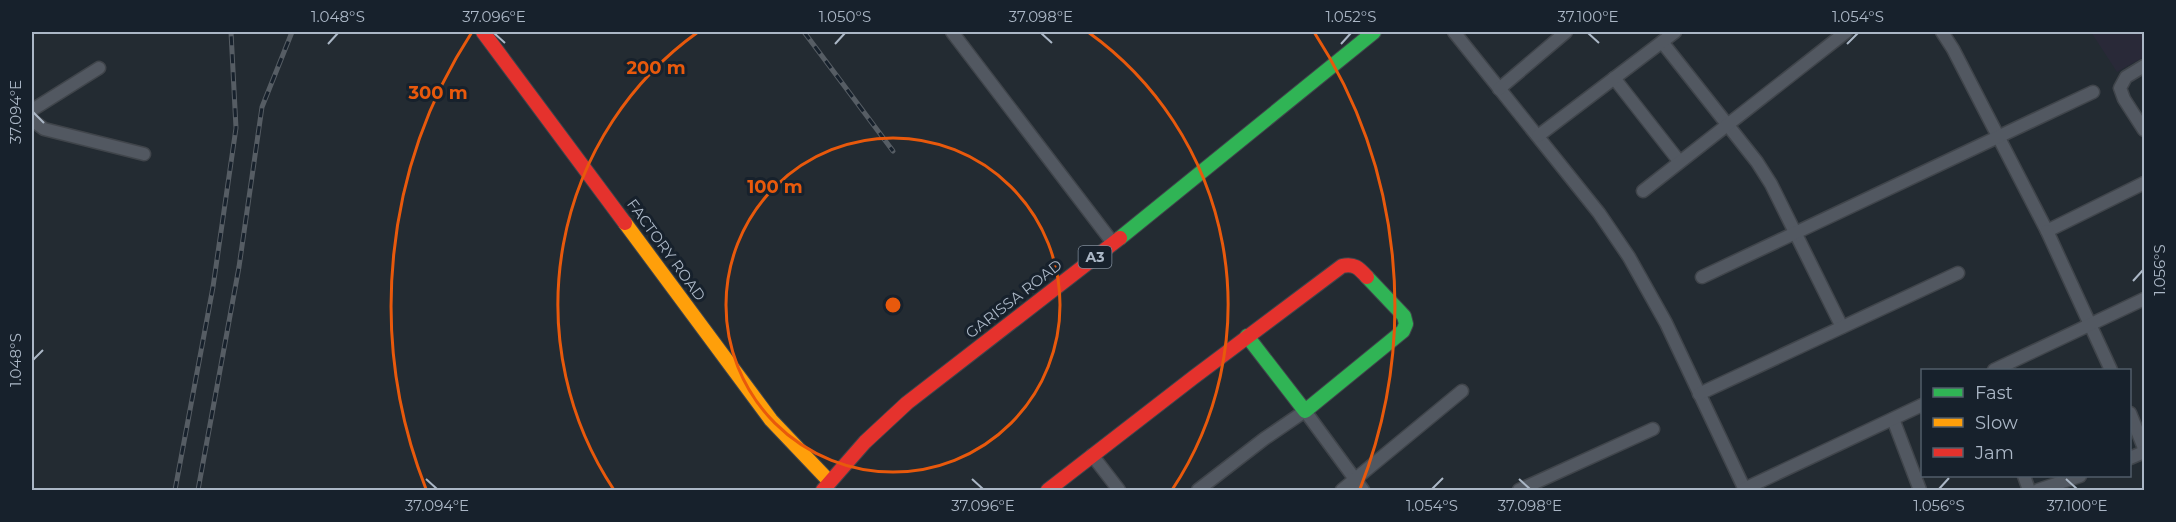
<svg xmlns="http://www.w3.org/2000/svg" width="2176" height="522" font-family="Montserrat,sans-serif">
	<style>
		.medical { fill: #292938 }
		.lines { fill: none; stroke-linecap: round; stroke-linejoin: round }
		.street-casing { stroke: #40454b; stroke-width: 15 }
		.fast-casing { stroke: #40454b; stroke-width: 16 }
		.slow-casing { stroke: #40454b; stroke-width: 16 }
		.jam-casing { stroke: #40454b; stroke-width: 16 }
		.street { stroke: #525861; stroke-width: 12 }
		.fast { stroke: #30b455; stroke-width: 14 }
		.slow { stroke: #ff9f0a; stroke-width: 14 }
		.jam { stroke: #e5322d; stroke-width: 14 }
		.rail-casing { stroke: #565d64; stroke-width: 5 }
		.rail { stroke: #17212c; stroke-width: 3; stroke-dasharray: 9; stroke-linecap: butt }
		.ticks { fill: none; stroke: #abb7c6; stroke-width: 2 }
		.ring { fill: none; stroke: #e8590c; stroke-width: 3 }
		.labels { text-anchor: middle; stroke-width: 6; stroke-linejoin: round; paint-order: stroke }
		.shield { fill: #17212c; stroke: #7f8a98; stroke-width: 1.5 }
		.shield-label { font-size: 14px; font-weight: bold; fill: #abb7c6 }
		.street-label { font-size: 15px; fill: #abb7c6; stroke: #17212c }
		.centre { fill: #e8590c; stroke: #17212c; stroke-width: 3 }
		.ring-label { font-size: 18px; text-anchor: middle; font-weight: bold; fill: #e8590c; stroke: #17212c; stroke-width: 6; stroke-linejoin: round; paint-order: stroke }
		.neatline { fill: none; stroke: #abb7c6; stroke-width: 2 }
		.ticks-label { font-size: 15px; text-anchor: middle; fill: #abb7c6 }
	</style>
	<rect width="100%" height="100%" fill="#232b32"/>
	<polygon class="medical" points="2091,32 2144,32 2144,57 2117,72"/>
	<g class="lines">
		<g class="street-casing">
			<g id="street">
				<polyline points="952,32 1113,243"/>
				<polyline points="1454,32 1599,213 1629,257 1666,323 1745,490"/>
				<polyline points="1942,32 1953,49 2047,231 2144,183"/>
				<polyline points="1662,42 1757,162 1771,184 1842,327"/>
				<polyline points="2144,66 2126,77 2120,88 2124,99 2144,130"/>
				<polyline points="1614,78 1679,161"/>
				<polyline points="1499,89 1566,32"/>
				<polyline points="32,110 99,68"/>
				<polyline points="32,120 44,129 144,154"/>
				<polyline points="1538,136 1675,32"/>
				<polyline points="1643,191 1846,32"/>
				<polyline points="2047,231 2111,370"/>
				<polyline points="1702,277 2093,92"/>
				<polyline points="1994,370 2144,299"/>
				<polyline points="1699,394 1958,273"/>
				<polyline points="2130,413 2144,448"/>
				<polyline points="1893,419 1920,490"/>
				<polyline points="1092,455 1119,490"/>
				<polyline points="2130,458 2144,452"/>
				<polyline points="2024,476 2029,490"/>
				<polyline points="1744,489 1922,405"/>
				<polyline points="1198,490 1264,439 1305,411 1363,490"/>
				<polyline points="1342,490 1462,391"/>
				<polyline points="1519,490 1653,429"/>
				<polyline points="2038,490 2080,476"/>
			</g>
		</g>
		<g class="fast-casing">
			<g id="fast">
				<polyline points="1120,238 1374,32"/>
				<polyline points="1247,336 1305,411 1403,331 1406,324 1404,316 1367,277"/>
			</g>
		</g>
		<g class="slow-casing">
			<polyline id="slow" points="625,223 771,420 829,481"/>
		</g>
		<g class="jam-casing">
			<g id="jam">
				<polyline points="483,32 625,223"/>
				<polyline points="823,490 865,442 907,403 1120,238"/>
				<path d="M1048 490 1194 377 1342 266C1354 263 1359 268 1367 277"/>
			</g>
		</g>
		<use href="#street" class="street"/>
		<use href="#fast" class="fast"/>
		<use href="#slow" class="slow"/>
		<use href="#jam" class="jam"/>
		<g class="rail-casing">
			<g id="rail">
				<polyline points="804,32 893,151"/>
				<polyline points="175,490 213,287 236,128 231,32"/>
				<polyline points="198,490 239,267 262,107 292,32"/>
			</g>
		</g>
		<use href="#rail" class="rail"/>
	</g>
	<path class="ticks" d="M494 33 505 43M1041 33 1052 43M1588 33 1599 43M328 44 338 33M835 44 845 33M1341 44 1351 33M1847 44 1858 33M33 112 44 123M2133 281 2143 270M33 360 43 350M426 479 437 489M972 479 983 489M1519 479 1530 489M2066 479 2077 489M1432 489 1443 478M1939 489 1949 478"/>
	<g class="ring">
		<circle cx="893" cy="305" r="167"/>
		<path d="M614 490A335 335 0 0 1 698 32M1088 32A335 335 0 0 1 1172 490"/>
		<path d="M426 489A502 502 0 0 1 472 32M1314 32A502 502 0 0 1 1360 489"/>
	</g>
	<g class="labels">
		<rect class="shield" x="1078.5" y="246" width="33" height="22" rx="4.5"/>
		<g class="shield-label">
			<text x="1095" y="262">A3</text>
		</g>
		<g class="street-label">
			<text transform="translate(666 250) rotate(54)" y="5">FACTORY ROAD</text>
			<text transform="translate(1014 299) rotate(-38)" y="5">GARISSA ROAD</text>
		</g>
	</g>
	<circle cx="893" cy="305" r="9" class="centre"/>
	<g class="ring-label">
		<text x="656" y="74">200 m</text>
		<text x="438" y="99">300 m</text>
		<text x="775" y="193">100 m</text>
	</g>
	<rect width="2176" height="522" fill="none" stroke="#17212c" stroke-width="66"/>
	<rect x="1921" y="369" width="210" height="108" fill="#17212c" stroke="#525d6a" stroke-width="1.5"/>
	<rect x="1933" y="388" width="30" height="9" fill="#30b455" stroke="#525d6a" stroke-width="1.5"/>
	<text x="1975" y="399" font-size="18" fill="#abb7c6">Fast</text>
	<rect x="1933" y="418" width="30" height="9" fill="#ff9f0a" stroke="#525d6a" stroke-width="1.5"/>
	<text x="1975" y="429" font-size="18" fill="#abb7c6">Slow</text>
	<rect x="1933" y="448" width="30" height="9" fill="#e5322d" stroke="#525d6a" stroke-width="1.5"/>
	<text x="1975" y="459" font-size="18" fill="#abb7c6">Jam</text>
	<rect x="33" y="33" width="2110" height="456" class="neatline"/>
	<g class="ticks-label">
		<text x="338" y="22">1.048°S</text>
		<text x="494" y="22">37.096°E</text>
		<text x="845" y="22">1.050°S</text>
		<text x="1041" y="22">37.098°E</text>
		<text x="1351" y="22">1.052°S</text>
		<text x="1588" y="22">37.100°E</text>
		<text x="1858" y="22">1.054°S</text>
		<text transform="translate(16 112) rotate(-90)" y="5">37.094°E</text>
		<text transform="translate(2160 270) rotate(-90)" y="5">1.056°S</text>
		<text transform="translate(16 360) rotate(-90)" y="5">1.048°S</text>
		<text x="437" y="511">37.094°E</text>
		<text x="983" y="511">37.096°E</text>
		<text x="1432" y="511">1.054°S</text>
		<text x="1530" y="511">37.098°E</text>
		<text x="1939" y="511">1.056°S</text>
		<text x="2077" y="511">37.100°E</text>
	</g>
</svg>
